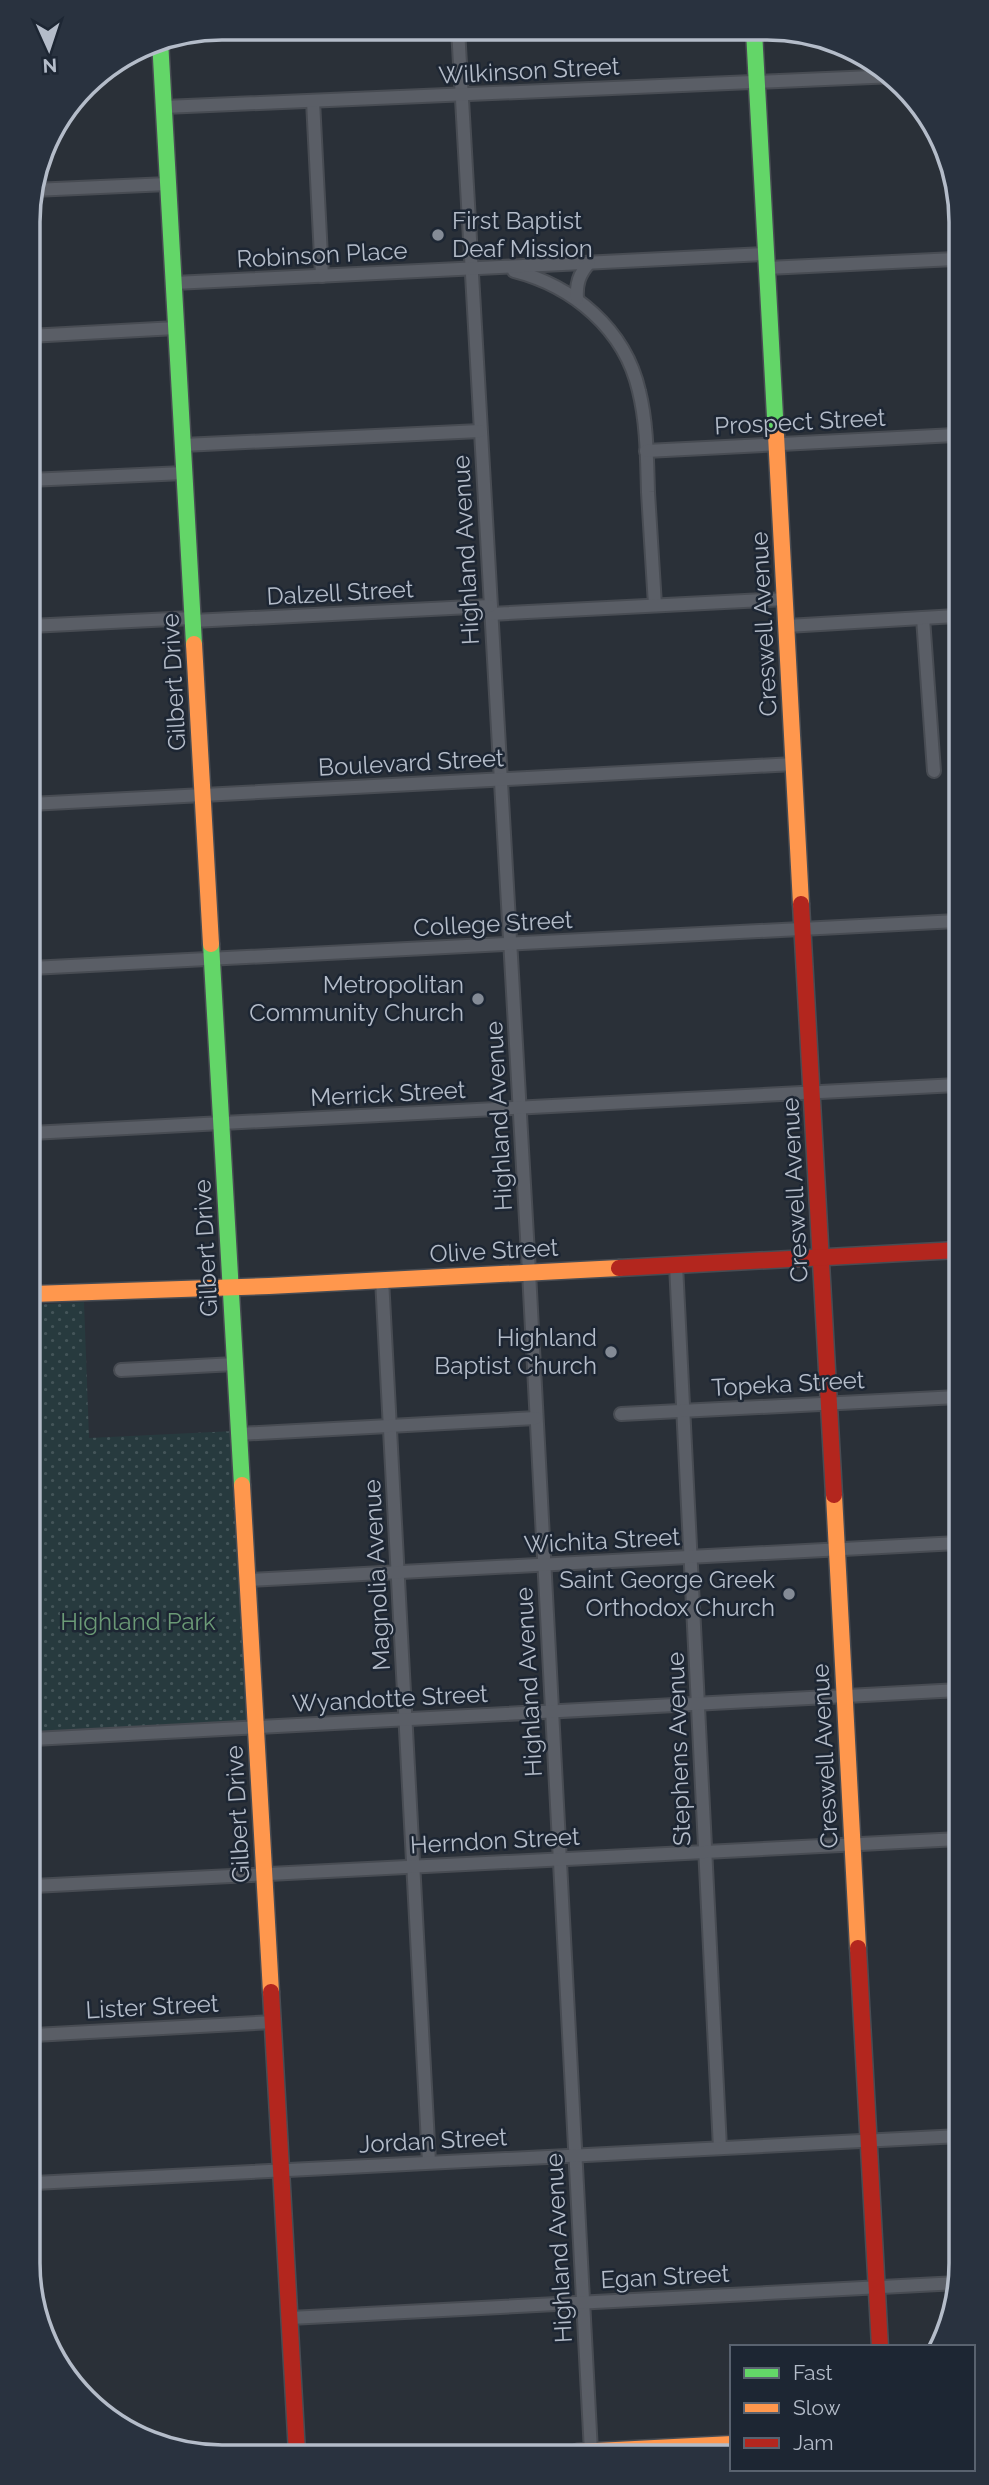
<svg xmlns="http://www.w3.org/2000/svg" width="989" height="2485" font-family="Raleway,sans-serif">
	<style>
		.green { fill: url(#green-dots) }
		.lines { fill: none; stroke-linecap: round; stroke-linejoin: round }
		.street-casing { stroke: #484c53; stroke-width: 16 }
		.fast-casing { stroke: #484c53; stroke-width: 19 }
		.slow-casing { stroke: #484c53; stroke-width: 19 }
		.jam-casing { stroke: #484c53; stroke-width: 19 }
		.street { stroke: #5a5e66; stroke-width: 12 }
		.fast { stroke: #63d668; stroke-width: 16 }
		.slow { stroke: #ff974d; stroke-width: 16 }
		.jam { stroke: #b3261e; stroke-width: 16 }
		.poi-dot { fill: #848b96; stroke: #1d2633; stroke-width: 2.5 }
		.labels { text-anchor: middle; stroke-width: 5; stroke-linejoin: round; paint-order: stroke }
		.street-label { font-size: 24px; fill: #b4bcc9; stroke: #1d2633 }
		.poi-label { font-size: 24px; fill: #b4bcc9; stroke: #1d2633; text-anchor: end }
		.park-label { font-size: 24px; fill: #6b9a76; stroke: #1d2633 }
		.rim { fill: none; stroke: #b4bcc9; stroke-width: 3.5 }
	</style>
	<defs>
		<pattern id="green-dots" width="8" height="8" patternUnits="userSpaceOnUse" patternTransform="scale(1.75)"><rect width="8" height="8" fill="#273a3e"/><path d="M2 2h.1M6 6h.1" fill="none" stroke="#445559" stroke-width="1.8" stroke-linecap="round"/></pattern>
	</defs>
	<rect width="100%" height="100%" fill="#2a3038"/>
	<polygon class="green" points="84,1302 89,1438 234,1431 250,1724 33,1736 32,1305"/>
	<g class="lines">
		<g class="street-casing">
			<g id="street">
				<polyline points="458,29 529,1272 591,2452"/>
				<polyline points="313,101 322,276"/>
				<polyline points="164,107 895,76"/>
				<polyline points="33,190 168,184"/>
				<polyline points="767,268 955,259"/>
				<path d="M514 271C573 286 625 329 639 391 647 423 647 459 648 492 650 530 653 568 655 605"/>
				<polyline points="174,283 766,254"/>
				<path d="M577 299C576 284 579 274 589 263"/>
				<polyline points="29,336 176,328"/>
				<polyline points="183,445 480,431"/>
				<polyline points="646,451 955,435"/>
				<polyline points="29,480 184,473"/>
				<polyline points="490,614 785,599"/>
				<polyline points="923,618 934,771"/>
				<polyline points="193,621 490,606"/>
				<polyline points="30,626 192,618"/>
				<polyline points="787,626 956,616"/>
				<polyline points="30,804 794,764"/>
				<polyline points="31,968 957,921"/>
				<polyline points="31,1133 957,1085"/>
				<polyline points="676,1265 720,2148"/>
				<polyline points="382,1279 429,2162"/>
				<polyline points="121,1370 235,1364"/>
				<polyline points="621,1414 958,1397"/>
				<polyline points="239,1434 536,1418"/>
				<polyline points="248,1580 958,1543"/>
				<polyline points="33,1739 959,1690"/>
				<polyline points="33,1886 959,1839"/>
				<polyline points="34,2035 273,2022"/>
				<polyline points="34,2183 960,2136"/>
				<polyline points="290,2318 958,2283"/>
			</g>
		</g>
		<g class="fast-casing">
			<g id="fast">
				<polyline points="754,31 776,435"/>
				<polyline points="160,40 194,644"/>
				<polyline points="211,944 242,1485"/>
			</g>
		</g>
		<g class="slow-casing">
			<g id="slow">
				<polyline points="776,435 801,904"/>
				<polyline points="194,644 211,944"/>
				<polyline points="32,1294 269,1286 619,1268"/>
				<polyline points="242,1485 271,1992"/>
				<polyline points="834,1495 858,1948"/>
				<polyline points="577,2452 732,2444"/>
			</g>
		</g>
		<g class="jam-casing">
			<g id="jam">
				<polyline points="801,904 834,1495"/>
				<polyline points="619,1268 958,1250"/>
				<polyline points="858,1948 880,2347"/>
				<polyline points="271,1992 297,2453"/>
			</g>
		</g>
		<use href="#street" class="street"/>
		<use href="#fast" class="fast"/>
		<use href="#slow" class="slow"/>
		<use href="#jam" class="jam"/>
	</g>
	<g class="poi-dot">
		<circle cx="438" cy="235" r="7"/>
		<circle cx="478" cy="999" r="7"/>
		<circle cx="611" cy="1352" r="7"/>
		<circle cx="789" cy="1594" r="7"/>
	</g>
	<g class="labels">
		<g class="street-label">
			<text transform="translate(529 71) rotate(-3)" y="8">Wilkinson Street</text>
			<text transform="translate(322 255) rotate(-3)" y="8">Robinson Place</text>
			<text transform="translate(800 422) rotate(-3)" y="8">Prospect Street</text>
			<text transform="translate(466 550) rotate(-93)" y="8">Highland Avenue</text>
			<text transform="translate(340 593) rotate(-3)" y="8">Dalzell Street</text>
			<text transform="translate(764 624) rotate(-93)" y="8">Creswell Avenue</text>
			<text transform="translate(174 682) rotate(-93)" y="8">Gilbert Drive</text>
			<text transform="translate(411 763) rotate(-3)" y="8">Boulevard Street</text>
			<text transform="translate(493 924) rotate(-3)" y="8">College Street</text>
			<text transform="translate(388 1094) rotate(-3)" y="8">Merrick Street</text>
			<text transform="translate(499 1116) rotate(-93)" y="8">Highland Avenue</text>
			<text transform="translate(795 1190) rotate(-93)" y="8">Creswell Avenue</text>
			<text transform="translate(206 1248) rotate(-93)" y="8">Gilbert Drive</text>
			<text transform="translate(494 1251) rotate(-3)" y="8">Olive Street</text>
			<text transform="translate(788 1384) rotate(-3)" y="8">Topeka Street</text>
			<text transform="translate(602 1541) rotate(-3)" y="8">Wichita Street</text>
			<text transform="translate(377 1575) rotate(-93)" y="8">Magnolia Avenue</text>
			<text transform="translate(529 1682) rotate(-93)" y="8">Highland Avenue</text>
			<text transform="translate(390 1699) rotate(-3)" y="8">Wyandotte Street</text>
			<text transform="translate(679 1749) rotate(-92)" y="8">Stephens Avenue</text>
			<text transform="translate(825 1756) rotate(-93)" y="8">Creswell Avenue</text>
			<text transform="translate(238 1814) rotate(-93)" y="8">Gilbert Drive</text>
			<text transform="translate(495 1841) rotate(-3)" y="8">Herndon Street</text>
			<text transform="translate(152 2007) rotate(-3)" y="8">Lister Street</text>
			<text transform="translate(433 2141) rotate(-3)" y="8">Jordan Street</text>
			<text transform="translate(559 2248) rotate(-93)" y="8">Highland Avenue</text>
			<text transform="translate(665 2277) rotate(-3)" y="8">Egan Street</text>
		</g>
		<g class="poi-label">
			<text x="452" y="229" text-anchor="start">First Baptist<tspan x="452" dy="28">Deaf Mission</tspan></text>
			<text x="464" y="993">Metropolitan<tspan x="464" dy="28">Community Church</tspan></text>
			<text x="597" y="1346">Highland<tspan x="597" dy="28">Baptist Church</tspan></text>
			<text x="775" y="1588">Saint George Greek<tspan x="775" dy="28">Orthodox Church</tspan></text>
		</g>
		<g class="park-label">
			<text x="138" y="1630">Highland Park</text>
		</g>
	</g>
	<path d="M0 0H989V2485H0ZM222 40H767A182 182 0 0 1 949 222V2263A182 182 0 0 1 767 2445H222A182 182 0 0 1 40 2263V222A182 182 0 0 1 222 40Z" fill="#29323f" fill-rule="evenodd"/>
	<path class="rim" d="M222 40H767A182 182 0 0 1 949 222V2263A182 182 0 0 1 767 2445H222A182 182 0 0 1 40 2263V222A182 182 0 0 1 222 40Z"/>
	<rect x="730" y="2345" width="245" height="126" fill="#1d2633" stroke="#59626f" stroke-width="2"/>
	<rect x="744" y="2368" width="35" height="10" fill="#63d668" stroke="#59626f" stroke-width="2"/>
	<text x="793" y="2380" font-size="21" fill="#b4bcc9">Fast</text>
	<rect x="744" y="2403" width="35" height="10" fill="#ff974d" stroke="#59626f" stroke-width="2"/>
	<text x="793" y="2415" font-size="21" fill="#b4bcc9">Slow</text>
	<rect x="744" y="2438" width="35" height="10" fill="#b3261e" stroke="#59626f" stroke-width="2"/>
	<text x="793" y="2450" font-size="21" fill="#b4bcc9">Jam</text>
	<g transform="translate(49 49) rotate(177)" stroke="#1d2633" stroke-width="5" paint-order="stroke">
	<path d="M0-5L12 26L0 18L-12 26Z" fill="#b4bcc9"/>
	<text y="-10" font-size="19" font-weight="bold" text-anchor="middle" fill="#b4bcc9">N</text>
	</g>
</svg>
